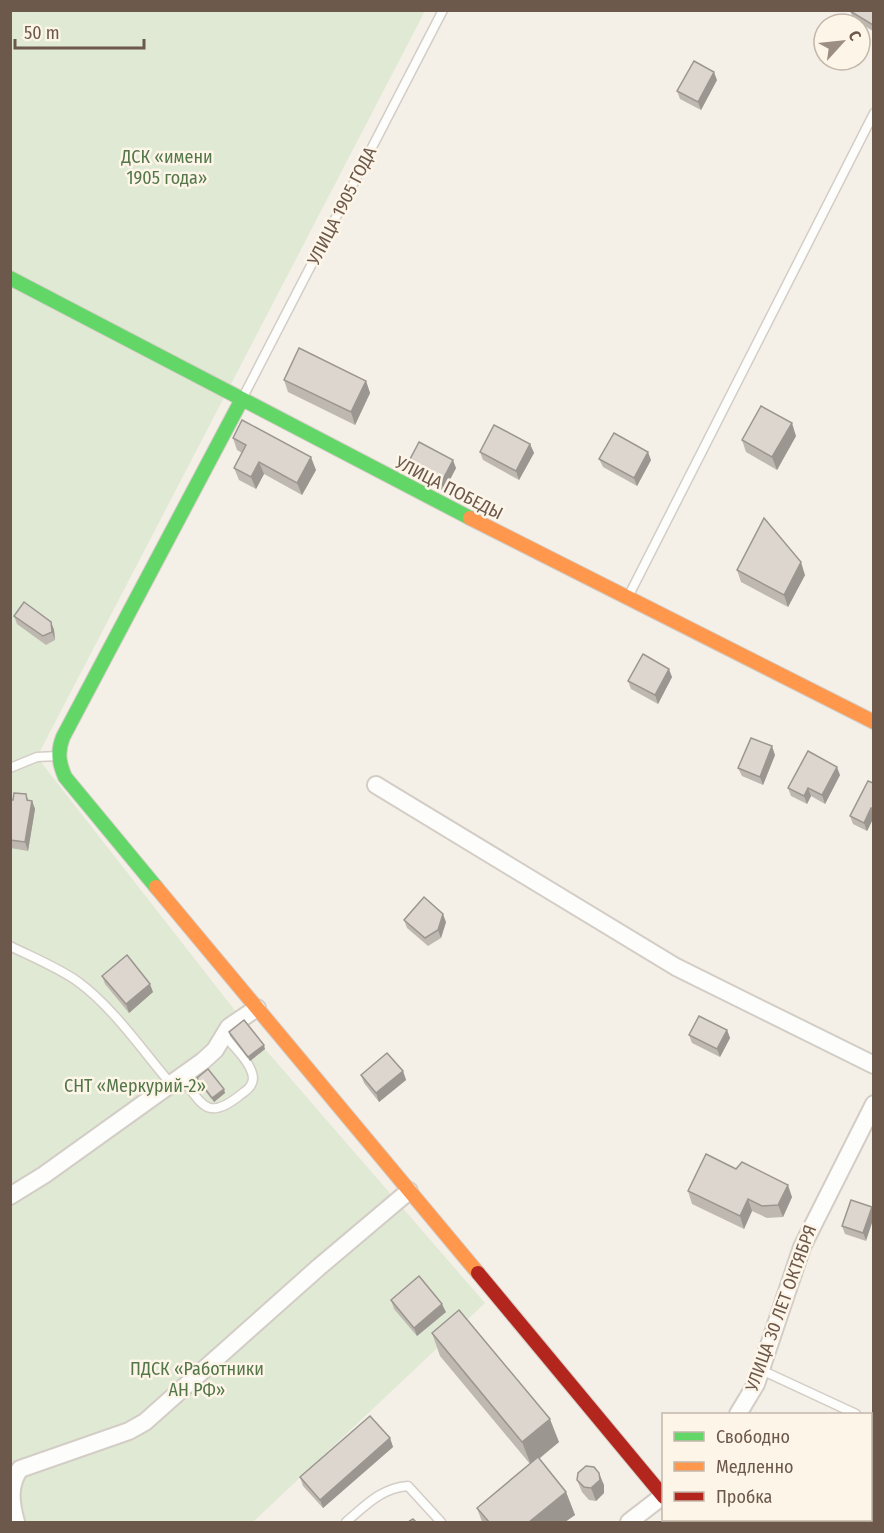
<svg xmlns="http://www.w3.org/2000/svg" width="884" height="1533" font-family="'Fira Sans Condensed',sans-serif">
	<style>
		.green { fill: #e0e9d4 }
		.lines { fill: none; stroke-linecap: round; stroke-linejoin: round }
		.lane-casing { stroke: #d3cdc6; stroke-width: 11 }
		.street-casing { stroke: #d3cdc6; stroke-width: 20 }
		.fast-casing { stroke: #d3cdc6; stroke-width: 16 }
		.slow-casing { stroke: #d3cdc6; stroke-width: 16 }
		.jam-casing { stroke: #d3cdc6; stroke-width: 16 }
		.lane { stroke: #fdfdfc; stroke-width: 8 }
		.street { stroke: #fdfdfc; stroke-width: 16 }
		.fast { stroke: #63d668; stroke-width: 14 }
		.slow { stroke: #ff974d; stroke-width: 14 }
		.jam { stroke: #b3261e; stroke-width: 14 }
		.wall { fill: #beb8b1 }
		.shaded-wall { fill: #9b9690 }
		.building { fill: #ddd6ce; stroke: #9b9690; stroke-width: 1.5 }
		.labels { text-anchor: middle; stroke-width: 5; stroke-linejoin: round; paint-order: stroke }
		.park-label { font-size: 18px; fill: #547749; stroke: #fcf5e8 }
		.street-label { font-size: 18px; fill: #6d594c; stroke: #fcf5e8 }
	</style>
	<rect width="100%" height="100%" fill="#f4f0e8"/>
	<polygon class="green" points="10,11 425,11 37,757 265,1049 485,1303 253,1522 11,1522"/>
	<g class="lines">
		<g class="lane-casing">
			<g id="lane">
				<polyline points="242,399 443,10"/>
				<polyline points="628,597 874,113"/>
				<polyline points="10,768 37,757 58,756"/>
				<path d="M10 946C32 957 57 967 77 981 113 1007 142 1050 171 1084"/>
				<path d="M181 1077C202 1103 206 1122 239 1096 245 1091 253 1087 253 1078 252 1063 233 1046 224 1035"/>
				<polyline points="761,1370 856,1414"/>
				<polyline points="870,1421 874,1423"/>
				<path d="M346 1522C365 1506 381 1488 408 1486L441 1522"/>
			</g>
		</g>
		<g class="street-casing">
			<g id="street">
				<polyline points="376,785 676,967 874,1065"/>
				<polyline points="10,1196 44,1175 203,1061 215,1050 229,1027 257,1008"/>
				<polyline points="738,1414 756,1384 802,1247 874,1104"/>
				<path d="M16 1522C11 1504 8 1485 20 1469L129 1431 145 1422 319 1267 409 1191"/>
				<polyline points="629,1522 664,1495"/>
			</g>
		</g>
		<g class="fast-casing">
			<g id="fast">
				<polyline points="10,278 470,518"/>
				<path d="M156 887 65 777C59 763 57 752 63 737L241 401"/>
			</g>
		</g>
		<g class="slow-casing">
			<g id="slow">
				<polyline points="470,518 874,722"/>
				<polyline points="156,887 478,1273"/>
				<polyline points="683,1520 685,1522"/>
			</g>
		</g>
		<g class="jam-casing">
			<polyline id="jam" points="478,1273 664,1497"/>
		</g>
		<use href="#lane" class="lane"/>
		<use href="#street" class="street"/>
		<use href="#fast" class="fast"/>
		<use href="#slow" class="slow"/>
		<use href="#jam" class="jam"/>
	</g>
	<g class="wall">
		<polygon points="850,10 873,10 873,31 853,19"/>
		<polygon points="717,80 701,110 680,99 677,91"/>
		<polygon points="284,380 366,381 370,393 355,425 288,392"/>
		<polygon points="796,436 777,470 746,452 742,440"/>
		<polygon points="233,438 316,470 302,495 264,474 256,489 239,480 234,468 242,453 237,450"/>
		<polygon points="530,444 534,453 519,480 483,460 480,452"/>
		<polygon points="599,459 651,460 637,486 603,467"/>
		<polygon points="407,465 456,468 444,491 410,474"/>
		<polygon points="737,570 805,575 788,607 741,582"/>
		<polygon points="14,616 51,622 54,630 55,640 46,645 17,624"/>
		<polygon points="672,677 658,704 631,689 628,681"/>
		<polygon points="775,755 763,785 742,776 738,768"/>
		<polygon points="840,775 825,804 811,796 807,804 791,796 788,788"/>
		<polygon points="873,783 873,819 867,831 853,824 850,816"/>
		<polygon points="26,794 28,800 32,801 35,809 28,851 10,848 10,800 13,800"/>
		<polygon points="404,920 446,922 441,938 428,946 407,928"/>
		<polygon points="102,976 153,992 129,1013 105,984"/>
		<polygon points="727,1030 730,1038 720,1057 692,1043 689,1035"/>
		<polygon points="229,1032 265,1049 250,1061 230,1036"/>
		<polygon points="403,1071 406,1080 379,1102 364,1083 361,1075"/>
		<polygon points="197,1078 225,1093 214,1102 198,1082"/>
		<polygon points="688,1191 792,1197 783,1217 767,1218 752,1211 744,1229 692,1204"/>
		<polygon points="851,1200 866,1241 845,1234 842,1226"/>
		<polygon points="391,1300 446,1312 417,1336 394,1309"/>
		<polygon points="432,1333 559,1442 539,1459 566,1492 575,1515 565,1522 482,1522 477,1508 530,1464 440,1356"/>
		<polygon points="390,1438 393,1447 323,1508 303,1486 300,1477"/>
		<polygon points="577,1480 604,1485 604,1493 596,1501 589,1500 582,1492"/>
	</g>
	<g class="shaded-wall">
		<polygon points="714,72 717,80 701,110 698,102"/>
		<polygon points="366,381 370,393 355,425 351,412"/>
		<polygon points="792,423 796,436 777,470 772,457"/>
		<polygon points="530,444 534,453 519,480 516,471"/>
		<polygon points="648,452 651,460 637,486 634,478"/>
		<polygon points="311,457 316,470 302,495 297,483"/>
		<polygon points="453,460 456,468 444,491 441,483"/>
		<polygon points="259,462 264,474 256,489 251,477"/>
		<polygon points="801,562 805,575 788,607 784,595"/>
		<polygon points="51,622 54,630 55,640 52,632"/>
		<polygon points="669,669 672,677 658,704 655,695"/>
		<polygon points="772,746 775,755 763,785 760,777"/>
		<polygon points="837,767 840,775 825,804 822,795"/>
		<polygon points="808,788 811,796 807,804 804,796"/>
		<polygon points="32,801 35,809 28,851 25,842"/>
		<polygon points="871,808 873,814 873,819 867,831 864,823"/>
		<polygon points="443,914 446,922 441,938 438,930"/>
		<polygon points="150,984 153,992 129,1013 126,1004"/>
		<polygon points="727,1030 730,1038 720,1057 717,1049"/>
		<polygon points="264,1045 265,1049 250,1061 248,1057"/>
		<polygon points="403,1071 406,1080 379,1102 376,1093"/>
		<polygon points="224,1089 225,1093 214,1102 212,1098"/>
		<polygon points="788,1185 792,1197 783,1217 778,1205"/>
		<polygon points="748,1199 752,1211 744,1229 740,1216"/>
		<polygon points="872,1207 873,1212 873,1220 866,1241 863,1233"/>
		<polygon points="442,1304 446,1312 417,1336 414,1328"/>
		<polygon points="550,1419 559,1442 531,1465 522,1442"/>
		<polygon points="390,1438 393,1447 323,1508 320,1500"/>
		<polygon points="599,1473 604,1485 604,1493 596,1501 591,1488"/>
		<polygon points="566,1492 575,1515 565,1522 529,1522"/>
	</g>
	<g class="building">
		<polygon points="873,10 873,25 850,11 850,10"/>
		<polygon points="694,61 714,72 698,102 677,91"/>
		<polygon points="299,348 366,381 351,412 284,380"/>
		<polygon points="761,406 792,423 772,457 742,440"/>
		<polygon points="242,420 311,457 297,483 259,462 251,477 234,468 246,445 233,438"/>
		<polygon points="494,425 530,444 516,471 480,452"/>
		<polygon points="614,433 648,452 634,478 599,459"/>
		<polygon points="419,442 453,460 441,483 407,465"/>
		<polygon points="764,518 801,562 784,595 737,570"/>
		<polygon points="24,602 51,622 52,632 43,636 14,616"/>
		<polygon points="643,654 669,669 655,695 628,681"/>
		<polygon points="751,738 772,746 760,777 738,768"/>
		<polygon points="808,751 837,767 822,795 808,788 804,796 788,788"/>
		<polygon points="868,781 873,783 873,809 871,808 864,823 850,816"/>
		<polygon points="14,793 26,794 27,800 32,801 25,842 10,840 10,800 13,800"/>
		<polygon points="424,897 443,914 438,930 425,938 404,920"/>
		<polygon points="127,955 150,984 126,1004 102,976"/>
		<polygon points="699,1016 727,1030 717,1049 689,1035"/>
		<polygon points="244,1020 264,1045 248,1057 229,1032"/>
		<polygon points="387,1053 403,1071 376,1093 361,1075"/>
		<polygon points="208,1069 224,1089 212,1098 197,1078"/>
		<polygon points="706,1154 736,1169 742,1162 788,1185 778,1205 762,1206 748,1199 740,1216 688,1191"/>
		<polygon points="851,1200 872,1207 863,1233 842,1226"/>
		<polygon points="419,1276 442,1304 414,1328 391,1300"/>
		<polygon points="459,1310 550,1419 522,1442 432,1333"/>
		<polygon points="370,1416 390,1438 320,1500 300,1477"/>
		<polygon points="538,1457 566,1492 529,1522 489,1522 477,1508"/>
		<polygon points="586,1466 594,1467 599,1473 600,1480 591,1488 584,1487 577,1480 578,1473"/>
		<polygon points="413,1519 416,1522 408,1522"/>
	</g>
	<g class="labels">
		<g class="park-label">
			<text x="167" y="163">ДСК «имени<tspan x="167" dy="21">1905 года»</tspan></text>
			<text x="135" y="1092">СНТ «Меркурий-2»</text>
			<text x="197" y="1375">ПДСК «Работники<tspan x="197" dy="21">АН РФ»</tspan></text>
		</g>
		<g class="street-label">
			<text transform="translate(342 206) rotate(-63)" y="6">УЛИЦА 1905 ГОДА</text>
			<text transform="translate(449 488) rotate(27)" y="6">УЛИЦА ПОБЕДЫ</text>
			<text transform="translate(781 1308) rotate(-70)" y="6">УЛИЦА 30 ЛЕТ ОКТЯБРЯ</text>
		</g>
	</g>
	<rect width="884" height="1533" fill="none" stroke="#6d594c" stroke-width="24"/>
	<rect x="662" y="1413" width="210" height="108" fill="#fcf5e8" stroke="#c3b7aa" stroke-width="1.5"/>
	<rect x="674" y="1432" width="30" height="9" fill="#63d668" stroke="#c3b7aa" stroke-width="1.5"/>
	<text x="716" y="1443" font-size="18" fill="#6d594c">Свободно</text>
	<rect x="674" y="1462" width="30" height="9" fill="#ff974d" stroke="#c3b7aa" stroke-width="1.5"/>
	<text x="716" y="1473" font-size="18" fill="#6d594c">Медленно</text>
	<rect x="674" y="1492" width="30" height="9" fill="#b3261e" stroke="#c3b7aa" stroke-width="1.5"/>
	<text x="716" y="1503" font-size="18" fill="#6d594c">Пробка</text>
	<g transform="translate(842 42) rotate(63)"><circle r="28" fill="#fcf5e8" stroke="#c3b7aa" stroke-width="1.5"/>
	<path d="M0-4.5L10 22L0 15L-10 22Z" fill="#9c8e83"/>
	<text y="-9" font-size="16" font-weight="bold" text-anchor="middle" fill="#6d594c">С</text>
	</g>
	<path d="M15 39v9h129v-9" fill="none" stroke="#6d594c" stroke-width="3"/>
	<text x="24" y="39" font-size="18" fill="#6d594c" stroke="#fcf5e8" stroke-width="4.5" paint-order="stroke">50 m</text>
</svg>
